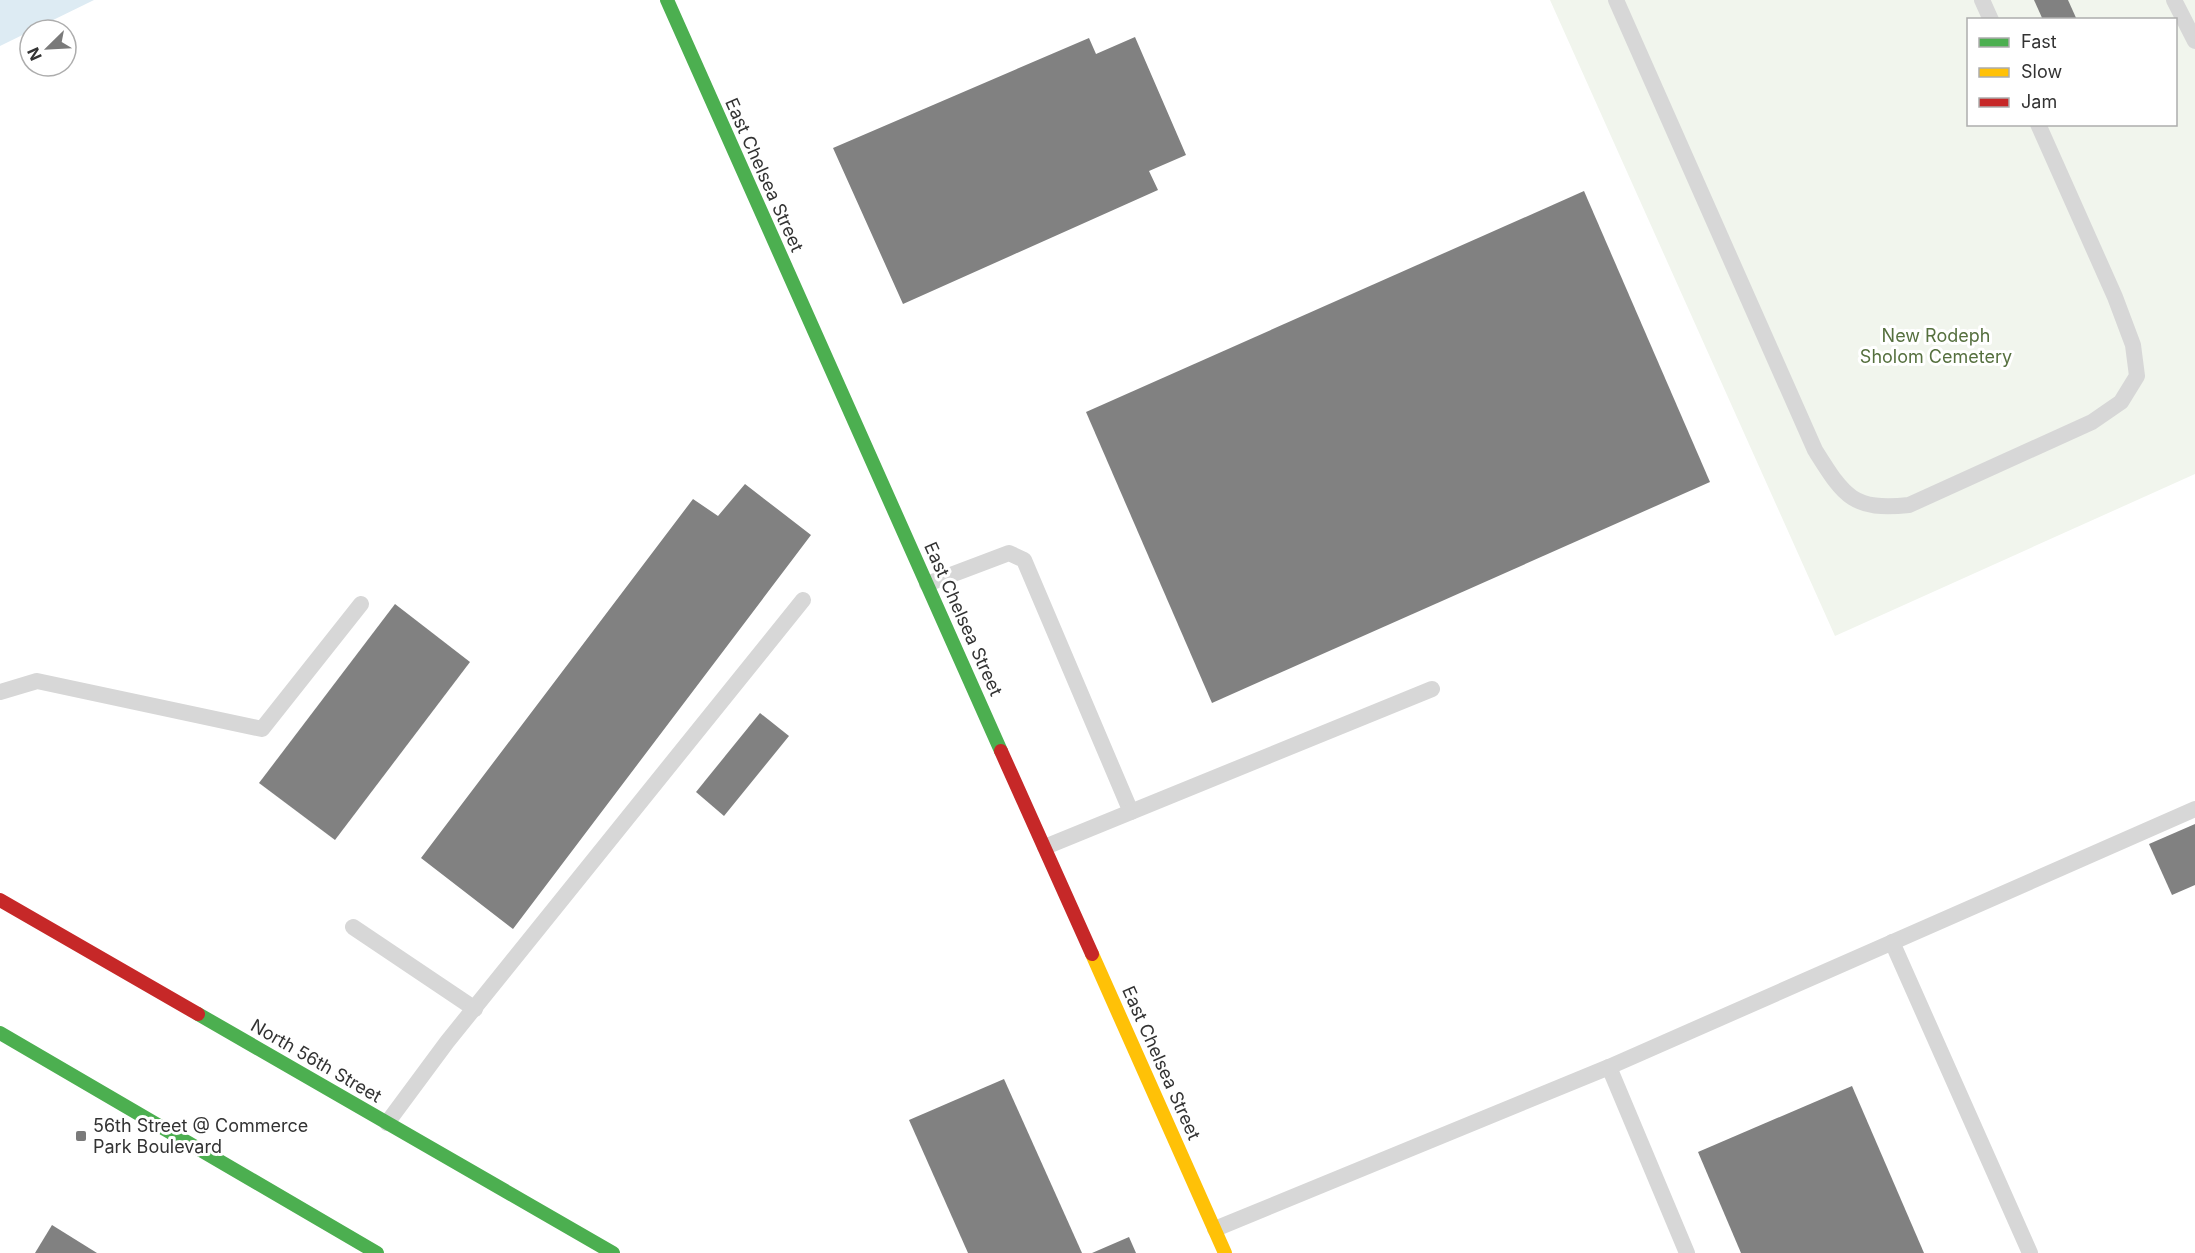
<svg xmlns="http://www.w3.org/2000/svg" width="2195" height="1253" font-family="Inter,sans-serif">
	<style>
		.green { fill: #f1f5ed; fill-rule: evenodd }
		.water { fill: #ddebf3 }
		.building { fill: #818181 }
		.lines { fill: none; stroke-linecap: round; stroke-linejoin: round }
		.lane { stroke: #d7d7d7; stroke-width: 16 }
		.fast { stroke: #4caf50; stroke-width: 14 }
		.slow { stroke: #ffc107; stroke-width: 14 }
		.jam { stroke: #c62828; stroke-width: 14 }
		.poi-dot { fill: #7a7a7a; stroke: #fff; stroke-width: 2 }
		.labels { text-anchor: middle; stroke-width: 6; stroke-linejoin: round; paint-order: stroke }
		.street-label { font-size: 18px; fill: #333; stroke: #fff }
		.park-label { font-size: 18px; fill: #56703f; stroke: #fff }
		.poi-label { font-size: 18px; fill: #333; stroke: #fff; text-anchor: start }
	</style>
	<rect width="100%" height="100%" fill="#fff"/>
	<path class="green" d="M1550 0H2195V474L1835 636ZM1968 20H2176V124H1968Z"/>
	<polygon class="water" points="0,0 94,0 0,46"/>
	<g class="building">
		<polygon points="2034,0 2068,0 2077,20 2043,20"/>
		<polygon points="1135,37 1186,155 1149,171 1158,190 903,304 833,148 1089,38 1096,54"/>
		<polygon points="1584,191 1710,482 1212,703 1086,412"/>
		<polygon points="745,484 811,535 513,929 421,858 693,499 718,516"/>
		<polygon points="395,604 470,662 335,840 259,783"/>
		<polygon points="760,713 789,736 724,816 696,792"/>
		<polygon points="2195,824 2195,885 2172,895 2149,844"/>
		<polygon points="1004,1079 1082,1253 968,1253 909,1120"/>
		<polygon points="1852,1086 1924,1253 1741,1253 1698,1152"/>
		<polygon points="52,1225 97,1253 35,1253"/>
		<polygon points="1129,1237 1136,1253 1092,1253"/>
	</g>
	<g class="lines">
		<g class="lane">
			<path d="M1616 0 1815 450C1844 496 1852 511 1909 505L2092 422 2121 402 2137 376 2133 345 2115 297 2038 124"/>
			<polyline points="1982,0 1991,20"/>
			<polyline points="2174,0 2195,41"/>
			<polyline points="927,584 1009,553 1024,560 1131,812"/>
			<polyline points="0,692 37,681 262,729 361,604"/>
			<polyline points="1045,847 1432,689"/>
			<polyline points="353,927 475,1009"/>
			<polyline points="1892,942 2030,1253"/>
			<polyline points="1609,1067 1687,1253"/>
			<polyline points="387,1123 447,1042 803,600"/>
			<polyline points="1215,1229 1609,1067 2195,809"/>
		</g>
		<g class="fast">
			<polyline points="667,0 1001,751"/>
			<polyline points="198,1014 613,1253"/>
			<polyline points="0,1033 377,1253"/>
		</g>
		<polyline class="slow" points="1092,954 1225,1253"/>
		<g class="jam">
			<polyline points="1001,751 1092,954"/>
			<polyline points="0,900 198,1014"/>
		</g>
	</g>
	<rect class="poi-dot" x="75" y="1130" width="12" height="12" rx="3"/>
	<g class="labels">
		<g class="street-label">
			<text transform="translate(764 175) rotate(66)" y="6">East Chelsea Street</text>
			<text transform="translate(963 619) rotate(66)" y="6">East Chelsea Street</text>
			<text transform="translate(316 1061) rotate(30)" y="6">North 56th Street</text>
			<text transform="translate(1161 1063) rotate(66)" y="6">East Chelsea Street</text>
		</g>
		<g class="park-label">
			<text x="1936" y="342">New Rodeph<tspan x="1936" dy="21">Sholom Cemetery</tspan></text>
		</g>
		<g class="poi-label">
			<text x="93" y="1132">56th Street @ Commerce<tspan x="93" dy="21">Park Boulevard</tspan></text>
		</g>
	</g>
	<rect x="1967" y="18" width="210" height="108" fill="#ffffff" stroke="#adadad" stroke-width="1.5"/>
	<rect x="1979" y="38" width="30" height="9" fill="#4caf50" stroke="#adadad" stroke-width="1.5"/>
	<text x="2021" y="48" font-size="18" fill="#333333">Fast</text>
	<rect x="1979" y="68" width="30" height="9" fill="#ffc107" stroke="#adadad" stroke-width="1.5"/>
	<text x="2021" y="78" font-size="18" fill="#333333">Slow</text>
	<rect x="1979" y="98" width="30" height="9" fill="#c62828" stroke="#adadad" stroke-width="1.5"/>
	<text x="2021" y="108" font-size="18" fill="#333333">Jam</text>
	<g transform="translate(48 48) rotate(246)"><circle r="28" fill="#ffffff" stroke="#adadad" stroke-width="1.5"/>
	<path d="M0-4.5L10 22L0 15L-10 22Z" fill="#7a7a7a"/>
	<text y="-9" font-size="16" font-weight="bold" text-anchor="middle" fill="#333333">N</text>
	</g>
</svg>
